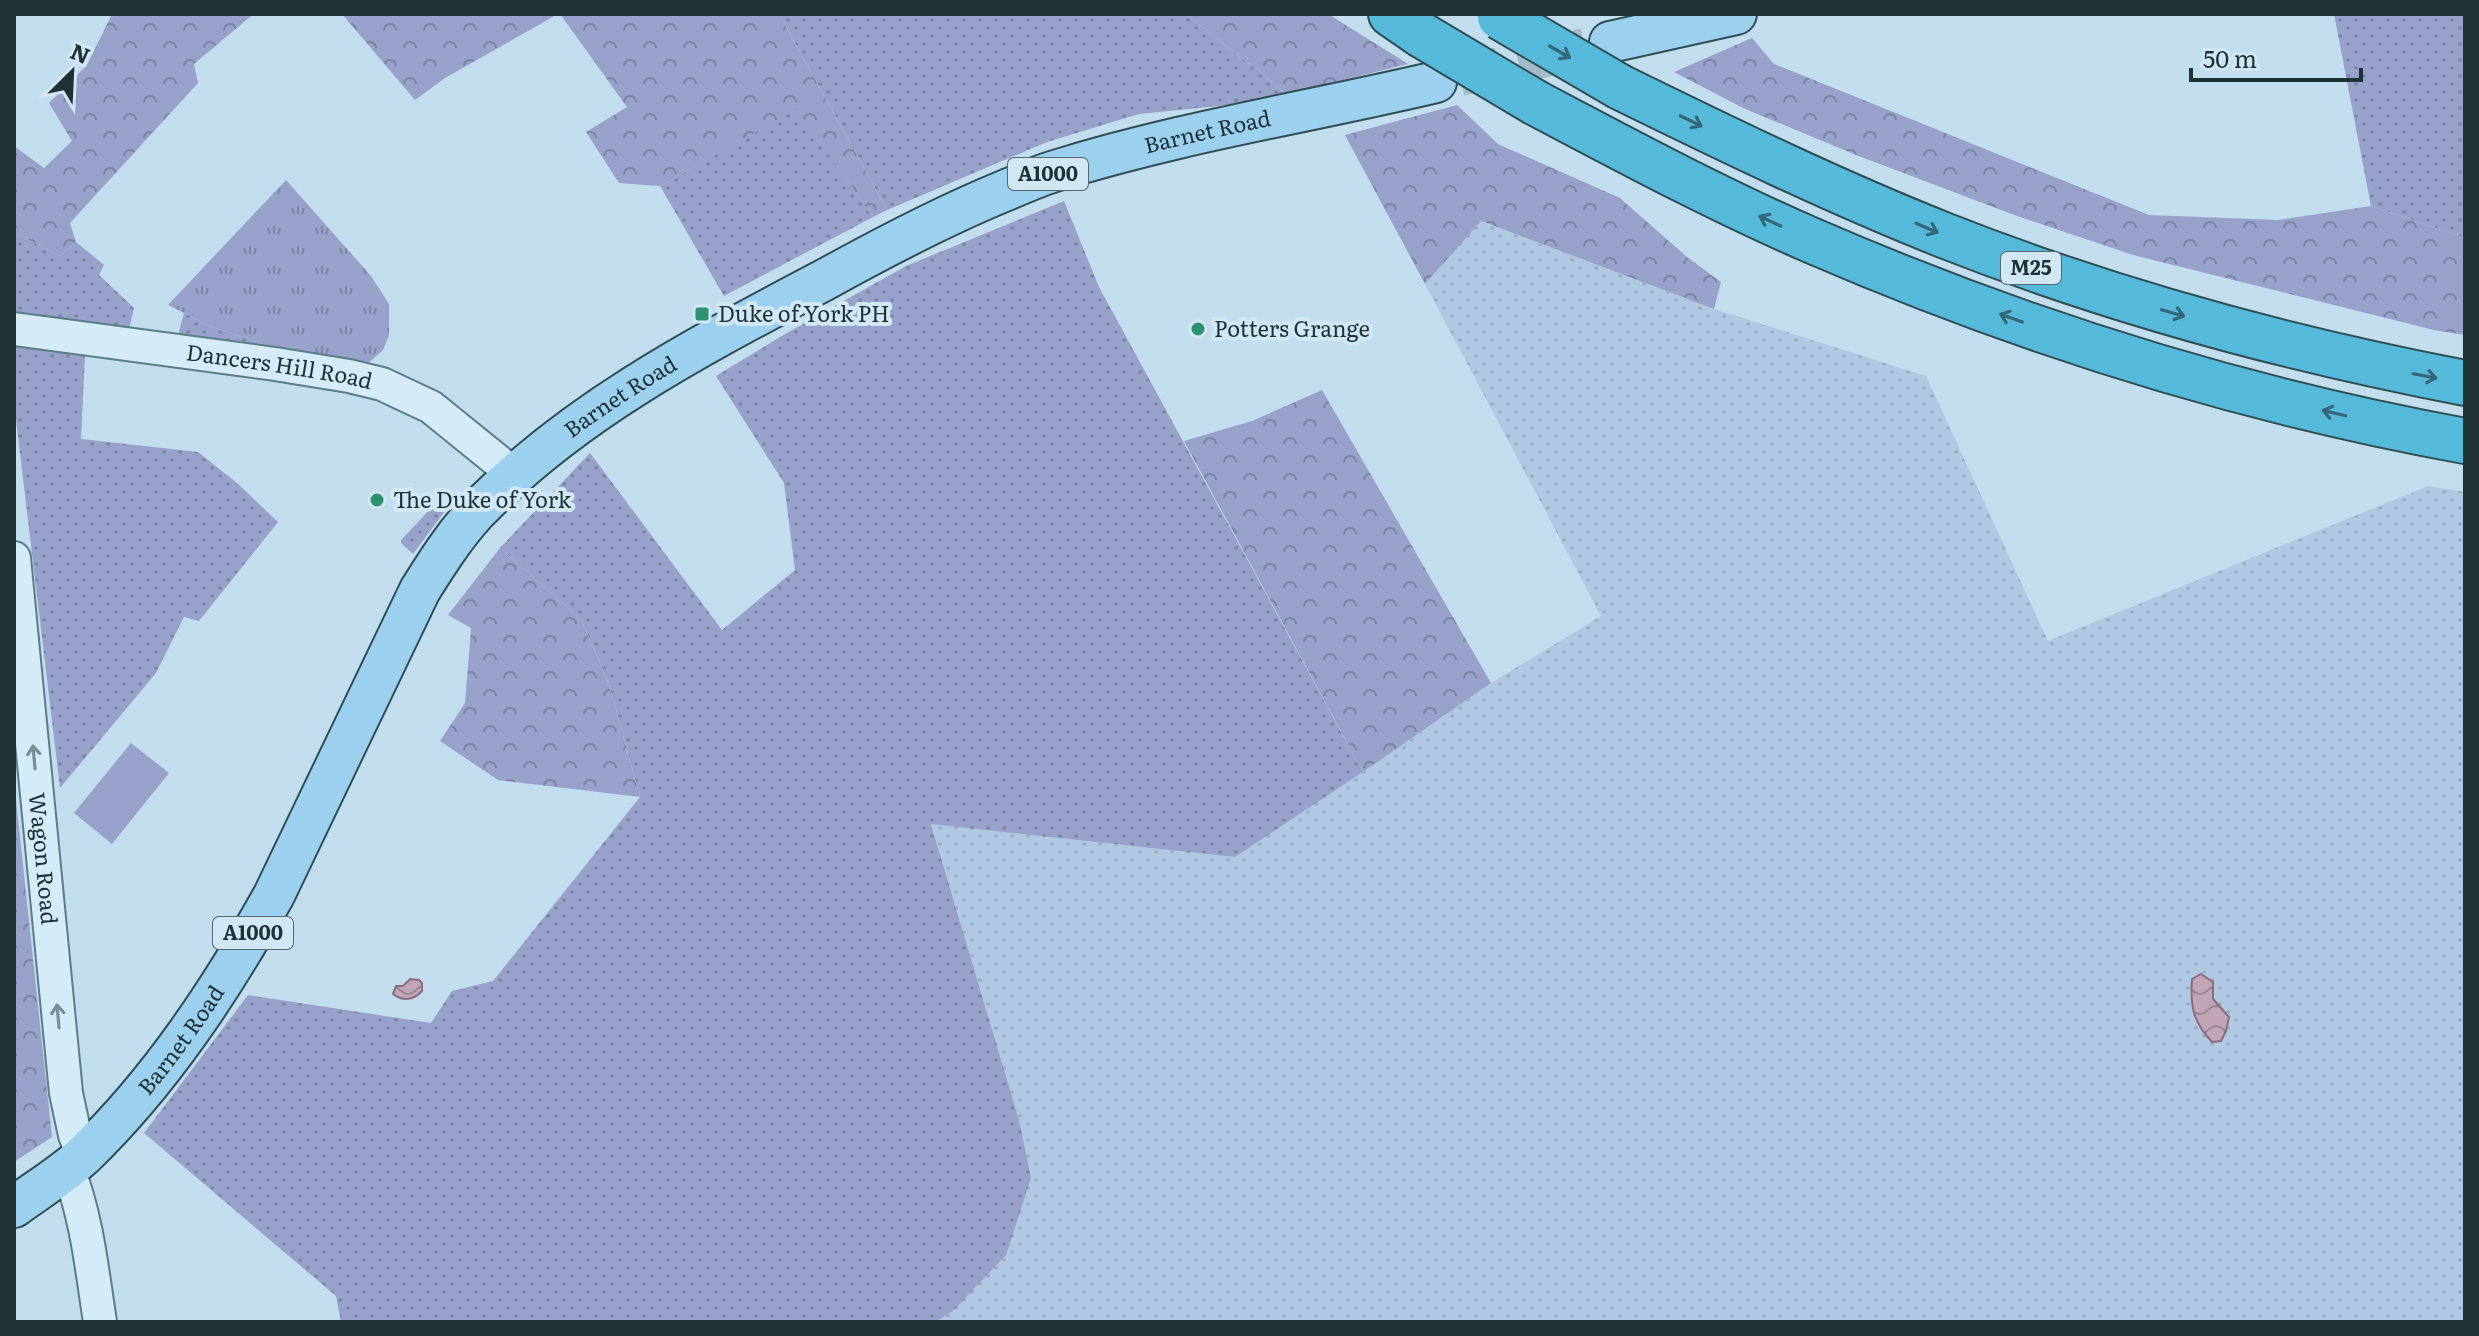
<svg xmlns="http://www.w3.org/2000/svg" width="2479" height="1336" font-family="Literata,serif">
	<style>
		.farmland { fill: url(#farmland-dots) }
		.grass { fill: url(#grass-dots) }
		.forest { fill: url(#forest-crowns) }
		.park { fill: url(#park-tufts) }
		.garden { fill: #97a1ca }
		.water { fill: url(#water-waves); stroke: #8d6c7f; stroke-width: 2 }
		.lines { fill: none; stroke-linecap: round; stroke-linejoin: round }
		.major-tunnel { stroke: #a1bbc8; stroke-width: 40; stroke-dasharray: 40 20; stroke-linecap: butt }
		.minor-casing { stroke: #5a7d86; stroke-width: 36 }
		.major-casing { stroke: #2e4e54; stroke-width: 44 }
		.highway-casing { stroke: #2e4e54; stroke-width: 48 }
		.minor { stroke: #d5ebf8; stroke-width: 32 }
		.major { stroke: #9bd0ef; stroke-width: 40 }
		.highway { stroke: #55bada; stroke-width: 44 }
		.highway-bridge-casing { stroke: #2e4e54; stroke-width: 48; stroke-linecap: butt }
		.highway-bridge { stroke: #55bada; stroke-width: 44 }
		.oneway { stroke: #346878 }
		.oneway2 { stroke: #7a8e97 }
		.poi-dot { fill: #2c9371; stroke: #d2e7f4; stroke-width: 3 }
		.labels { text-anchor: middle; stroke-width: 8; stroke-linejoin: round; paint-order: stroke }
		.shield { fill: #d2e7f4; stroke: #54686f; stroke-width: 2 }
		.shield-label { font-size: 20px; font-weight: bold; fill: #1e3236 }
		.street-label { font-size: 22px; fill: #1e3236; stroke: #d2e7f4 }
		.poi-label { font-size: 22px; fill: #1e3236; stroke: #d2e7f4; text-anchor: start }
	</style>
	<defs>
		<pattern id="farmland-dots" width="8" height="8" patternUnits="userSpaceOnUse" patternTransform="scale(2)"><rect width="8" height="8" fill="#b0c8e2"/><path d="M2 2h.1M6 6h.1" fill="none" stroke="#97acc2" stroke-width="1.8" stroke-linecap="round"/></pattern>
		<pattern id="grass-dots" width="8" height="8" patternUnits="userSpaceOnUse" patternTransform="scale(2)"><rect width="8" height="8" fill="#97a1ca"/><path d="M2 2h.1M6 6h.1" fill="none" stroke="#7b84a5" stroke-width="1.8" stroke-linecap="round"/></pattern>
		<pattern id="forest-crowns" width="20" height="18" patternUnits="userSpaceOnUse" patternTransform="scale(2)"><rect width="20" height="18" fill="#97a1ca"/><path d="M2 6a3 3 0 1 1 6 0M12 15a3 3 0 1 1 6 0" fill="none" stroke="#7b84a5"/></pattern>
		<pattern id="park-tufts" width="24" height="20" patternUnits="userSpaceOnUse" patternTransform="scale(2)"><rect width="24" height="20" fill="#97a1ca"/><path d="M3 7l-1-3M5 7V3M7 7l1-3M15 17l-1-3M17 17v-4M19 17l1-3" fill="none" stroke="#7b84a5"/></pattern>
		<pattern id="water-waves" width="16" height="10" patternUnits="userSpaceOnUse" patternTransform="scale(2)"><rect width="16" height="10" fill="#bfa5b5"/><path d="M0 5q4-4 8 0t8 0" fill="none" stroke="#9b8794"/></pattern>
	</defs>
	<rect width="100%" height="100%" fill="#c2dded"/>
	<polygon class="farmland" points="1480,221 1714,309 1926,376 2048,641 2428,486 2465,492 2465,1322 936,1322 953,1311 1019,1120 931,823 1235,857 1363,772 1491,683 1601,616 1425,284"/>
	<g class="grass">
		<polygon points="779,14 1186,14 1287,94 1219,106 1139,114 1047,142 887,210"/>
		<polygon points="2334,14 2465,14 2465,238 2371,206"/>
		<polygon points="797,108 873,217 724,296 660,186"/>
		<polygon points="1064,201 1099,287 1363,772 1235,857 931,824 1019,1120 1031,1178 1006,1255 953,1311 936,1322 341,1322 336,1296 144,1133 248,995 431,1023 452,991 493,981 640,797 609,684 581,619 500,548 590,453 722,630 795,570 784,483 716,376 785,334 906,266"/>
		<polygon points="14,232 60,256 76,242 104,265 99,275 134,308 128,333 14,318"/>
		<polygon points="184,313 212,327 281,350 178,336"/>
		<polygon points="14,346 85,355 81,439 198,452 237,483 278,522 199,621 184,617 156,673 60,788 14,403"/>
		<polygon points="444,499 448,503 448,507 413,554 401,543 401,540 439,500"/>
	</g>
	<g class="forest">
		<polygon points="112,14 258,14 251,16 194,64 198,83 70,223 76,242 60,256 14,232 14,146 44,168 72,141 49,103 87,65"/>
		<polygon points="342,14 558,14 445,78 415,100"/>
		<polygon points="560,14 779,14 887,210 873,217 797,109 660,186 619,183 586,132 627,107"/>
		<polygon points="1186,14 1328,14 1408,64 1287,94"/>
		<polygon points="1752,38 1774,64 2149,215 2278,220 2371,206 2465,238 2465,335 2434,330 2133,255 2017,216 1856,155 1743,108 1674,72"/>
		<polygon points="1457,105 1498,144 1620,198 1687,257 1721,282 1714,309 1481,221 1425,284 1345,135"/>
		<polygon points="1322,390 1491,683 1363,772 1184,441 1252,421"/>
		<polygon points="500,548 581,619 609,684 640,797 498,780 440,741 465,703 471,628 448,615"/>
		<polygon points="14,781 52,1137 14,1162"/>
	</g>
	<polygon class="park" points="286,180 371,276 389,304 389,335 383,350 366,365 281,350 212,327 168,305"/>
	<polygon class="garden" points="131,743 169,773 112,844 74,813"/>
	<g class="water">
		<path d="M2201 974 2213 982V999L2229 1017 2226 1031 2221 1041 2212 1042C2193 1022 2190 1006 2192 979Z"/>
		<path d="M410 979 419 980 422 983V991C414 1000 403 1002 393 994L396 986H403Z"/>
	</g>
	<g class="lines">
		<polyline class="major-tunnel" points="1460,76 1585,48"/>
		<g class="minor-casing">
			<g id="minor">
				<path id="s1" d="M14 329 275 364 349 376 382 384 431 407 515 475"/>
				<path id="s2" d="M14 558 66 1093 75 1135 83 1156"/>
				<path d="M68 1169C87 1218 92 1270 100 1322"/>
			</g>
		</g>
		<g class="major-casing">
			<g id="major">
				<polyline points="1610,42 1736,14"/>
				<path id="s3" d="M14 1207C37 1190 62 1175 83 1156 161 1081 222 988 274 895L420 590C437 563 454 536 476 512 574 410 703 344 826 279 884 247 943 216 1004 191 1021 184 1038 176 1055 171 1180 132 1309 112 1436 82"/>
			</g>
		</g>
		<g class="highway-casing">
			<g id="highway">
				<polyline points="1391,14 1420,34"/>
				<path d="M1620 87C1728 140 1835 192 1946 236 2114 302 2288 349 2465 383"/>
				<path d="M1536 103C1627 151 1718 200 1813 241 2021 331 2241 400 2465 441"/>
			</g>
		</g>
		<use href="#minor" class="minor"/>
		<use href="#major" class="major"/>
		<use href="#highway" class="highway"/>
		<g class="highway-bridge-casing">
			<g id="highway-bridge">
				<polyline points="1500,17 1620,87"/>
				<polyline points="1420,34 1536,103"/>
			</g>
		</g>
		<use href="#highway-bridge" class="highway-bridge"/>
	</g>
	<defs><path id="oneway-shaft" d="M-6 0H5M1.5-3L5.5 0L1.5 3" fill="none" stroke-width="1.6" stroke-linecap="round" stroke-linejoin="round" transform="scale(2)"/></defs>
	<g class="oneway">
		<use href="#oneway-shaft" transform="translate(1560 52) rotate(30)"/>
		<use href="#oneway-shaft" transform="translate(1691 121) rotate(26)"/>
		<use href="#oneway-shaft" transform="translate(1770 221) rotate(-155)"/>
		<use href="#oneway-shaft" transform="translate(1927 228) rotate(23)"/>
		<use href="#oneway-shaft" transform="translate(2173 313) rotate(16)"/>
		<use href="#oneway-shaft" transform="translate(2011 318) rotate(-160)"/>
		<use href="#oneway-shaft" transform="translate(2425 376) rotate(11)"/>
		<use href="#oneway-shaft" transform="translate(2334 413) rotate(-167)"/>
	</g>
	<g class="oneway2">
		<use href="#oneway-shaft" transform="translate(34 757) rotate(-95)"/>
		<use href="#oneway-shaft" transform="translate(58 1016) rotate(-95)"/>
	</g>
	<g class="poi-dot">
		<rect x="694" y="306" width="16" height="16" rx="4"/>
		<circle cx="1198" cy="329" r="8"/>
		<circle cx="377" cy="500" r="8"/>
	</g>
	<g class="labels">
		<g class="shield">
			<rect x="1008" y="158" width="80" height="32" rx="6"/>
			<rect x="2001" y="252" width="60" height="32" rx="6"/>
			<rect x="213" y="917" width="80" height="32" rx="6"/>
		</g>
		<g class="shield-label">
			<text x="1048" y="181">A1000</text>
			<text x="2031" y="275">M25</text>
			<text x="253" y="940">A1000</text>
		</g>
		<g class="street-label">
			<text dy="8" stroke="none"><textPath href="#s3" startOffset="1678">Barnet Road</textPath></text>
			<text dy="8" stroke="none"><textPath href="#s1" startOffset="268">Dancers Hill Road</textPath></text>
			<text dy="8" stroke="none"><textPath href="#s3" startOffset="1030">Barnet Road</textPath></text>
			<text dy="8" stroke="none"><textPath href="#s2" startOffset="302">Wagon Road</textPath></text>
			<text dy="8" stroke="none"><textPath href="#s3" startOffset="238">Barnet Road</textPath></text>
		</g>
		<g class="poi-label">
			<text x="718" y="322">Duke of York PH</text>
			<text x="1214" y="337">Potters Grange</text>
			<text x="393" y="508">The Duke of York</text>
		</g>
	</g>
	<rect width="2479" height="1336" fill="none" stroke="#1e3236" stroke-width="32"/>
	<g transform="translate(72 72) rotate(24)" stroke="#d2e7f4" stroke-width="6" paint-order="stroke">
	<path d="M0-6L14 30L0 20L-14 30Z" fill="#1e3236"/>
	<text y="-12" font-size="22" font-weight="bold" text-anchor="middle" fill="#1e3236">N</text>
	</g>
	<path d="M2191 68v12h170v-12" fill="none" stroke="#1e3236" stroke-width="4"/>
	<text x="2203" y="68" font-size="24" fill="#1e3236" stroke="#d2e7f4" stroke-width="6" paint-order="stroke">50 m</text>
</svg>
